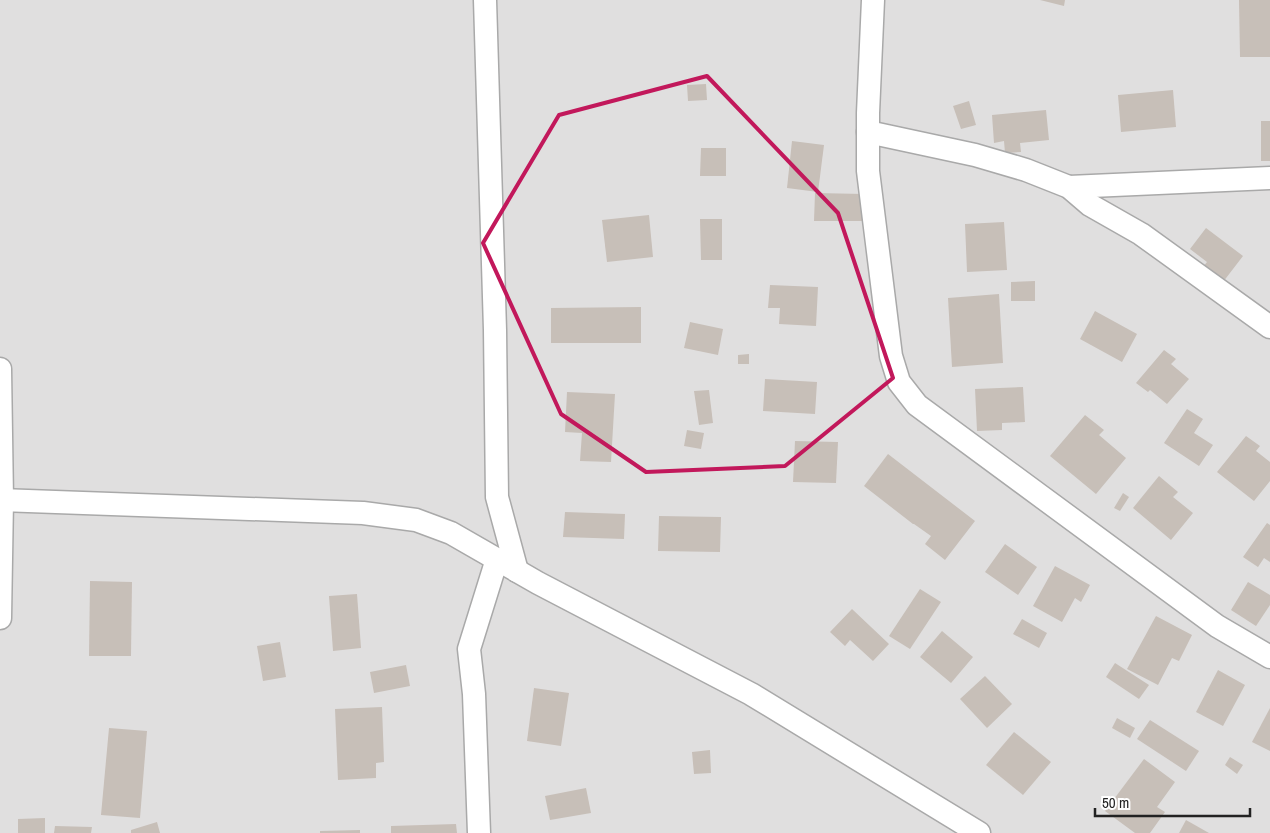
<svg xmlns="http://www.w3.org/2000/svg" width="1270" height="833" font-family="'Archivo Narrow',sans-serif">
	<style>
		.residential { fill: #e0dfdf }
		.building { fill: #c7bfb8 }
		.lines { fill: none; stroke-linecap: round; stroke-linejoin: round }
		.minor-casing { stroke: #a9a9a9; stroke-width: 25 }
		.minor { stroke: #fff; stroke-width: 22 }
		.marked { fill: none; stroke: #c2185b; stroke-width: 4; stroke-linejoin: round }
	</style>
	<rect width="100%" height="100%" fill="#f2efe9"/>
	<rect class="residential" x="0" y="0" width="1270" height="833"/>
	<g class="building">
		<polygon points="1040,0 1065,0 1064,6"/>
		<polygon points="1239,0 1270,0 1270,57 1240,57"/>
		<polygon points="706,84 707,100 688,101 687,85"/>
		<polygon points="1173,90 1176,127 1121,132 1118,95"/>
		<polygon points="969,101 976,125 961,129 953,106"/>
		<polygon points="1046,110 1049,140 1020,143 1021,152 1005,153 1004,141 994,143 992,115"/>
		<rect x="1261" y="121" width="9" height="40"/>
		<polygon points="792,141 824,145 818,192 787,188"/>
		<polygon points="701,148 726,148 726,176 700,176"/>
		<polygon points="815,193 864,194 863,221 814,221"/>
		<polygon points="649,215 653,257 607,262 602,220"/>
		<polygon points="700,219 722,219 722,260 701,260"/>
		<polygon points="1004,222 1007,270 967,272 965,224"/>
		<polygon points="1206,228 1243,256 1223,282 1203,267 1207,262 1190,249"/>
		<polygon points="1035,281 1035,301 1011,301 1011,282"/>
		<polygon points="770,285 818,287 816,326 779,324 780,308 768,308"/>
		<polygon points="999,294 1003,363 952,367 948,298"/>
		<polygon points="641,307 641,343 551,343 551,308"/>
		<polygon points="1095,311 1137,334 1122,362 1080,339"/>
		<polygon points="690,322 723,329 718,355 684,348"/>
		<polygon points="1164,350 1176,359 1171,364 1189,379 1167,404 1150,390 1148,392 1136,383"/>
		<polygon points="749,354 749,364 738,364 738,355"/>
		<polygon points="765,379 817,382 815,414 763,411"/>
		<polygon points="1023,387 1025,422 1002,423 1002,430 977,431 975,389"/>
		<polygon points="709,390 713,423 699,425 694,391"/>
		<polygon points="567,392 615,394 611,462 580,461 582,433 565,432"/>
		<polygon points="1187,409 1203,419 1194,433 1213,445 1199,466 1164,443"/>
		<polygon points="1085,415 1104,430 1099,435 1126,458 1096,494 1050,456"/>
		<polygon points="687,430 704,433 701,449 684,446"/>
		<polygon points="1246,436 1260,446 1256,451 1270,462 1270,481 1254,501 1217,472"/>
		<polygon points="795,441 838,442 836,483 793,482"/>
		<polygon points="888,454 975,521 945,560 925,544 931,536 914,524 913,524 864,486"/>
		<polygon points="1159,476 1178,492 1173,497 1193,513 1171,540 1133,508"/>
		<polygon points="1123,493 1129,497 1120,511 1114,508"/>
		<polygon points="565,512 625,514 624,539 563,537"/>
		<polygon points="659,516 721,517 720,552 658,551"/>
		<polygon points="1267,523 1270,525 1270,562 1264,558 1258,567 1243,557"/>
		<polygon points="1005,544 1037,567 1018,595 985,572"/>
		<polygon points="1055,566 1090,585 1081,602 1075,598 1062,622 1033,606"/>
		<polygon points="90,581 132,582 131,656 89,656"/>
		<polygon points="1248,582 1270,595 1270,605 1256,626 1231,610"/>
		<polygon points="920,589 941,602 910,649 889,636"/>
		<polygon points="357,594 361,648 333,651 329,596"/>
		<polygon points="852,609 889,644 873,661 850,640 845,646 830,632"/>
		<polygon points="1156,616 1192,635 1179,661 1172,658 1158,685 1127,669"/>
		<polygon points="1022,619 1047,633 1039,648 1013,634"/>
		<polygon points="942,631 973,657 951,683 920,657"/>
		<polygon points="280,642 286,677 263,681 257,646"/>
		<polygon points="1115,663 1149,685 1139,699 1106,677"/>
		<polygon points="406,665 410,686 374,693 370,672"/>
		<polygon points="1218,670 1245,685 1223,726 1196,712"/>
		<polygon points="985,676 1012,704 987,728 960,699"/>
		<polygon points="534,688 569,693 561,746 527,741"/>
		<polygon points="382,707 384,762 376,763 376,778 338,780 335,709"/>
		<polygon points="1270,708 1270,751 1252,742"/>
		<polygon points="1117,718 1135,728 1130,738 1112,728"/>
		<polygon points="1150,720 1199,751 1186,771 1137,739"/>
		<polygon points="109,728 147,731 140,818 101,815"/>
		<polygon points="1014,732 1051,762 1023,795 986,765"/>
		<polygon points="710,750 711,773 694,774 692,752"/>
		<polygon points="1230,757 1243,765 1237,774 1225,765"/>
		<polygon points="1144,759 1175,782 1157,807 1165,812 1150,833 1135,833 1105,811"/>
		<polygon points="586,788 591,813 550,820 545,796"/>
		<polygon points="45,818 45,833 18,833 18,819"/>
		<polygon points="1186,820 1209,833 1179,833"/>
		<polygon points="157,822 160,833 131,833 131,830"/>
		<polygon points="456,824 457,833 391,833 391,826"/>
		<polygon points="55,826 92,827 91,833 54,833"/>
		<polygon points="360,830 360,833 320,833 320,831"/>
	</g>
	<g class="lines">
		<g class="minor-casing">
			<g id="minor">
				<polyline points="485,0 495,330 497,497 517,571"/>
				<polyline points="873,0 868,113 868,171 891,356 899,382 917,405 1217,626 1270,657"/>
				<polyline points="868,132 975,155 1026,170 1069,187 1090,205 1141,234 1270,327"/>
				<polyline points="1069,187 1270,178"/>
				<polyline points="0,369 2,500 0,618"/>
				<polyline points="0,500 363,513 416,520 451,533 538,583 751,694 979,833"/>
				<polyline points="479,833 474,694 469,649 497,559"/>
			</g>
		</g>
		<use href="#minor" class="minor"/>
	</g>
	<path class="marked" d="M707 76 838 213 893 378 785 466 646 472 561 414 483 243 559 115Z"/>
	<path d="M1095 808v8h155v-8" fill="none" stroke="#222222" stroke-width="2.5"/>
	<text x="1102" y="808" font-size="15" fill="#222222" stroke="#ffffff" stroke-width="4" paint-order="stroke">50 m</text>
</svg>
